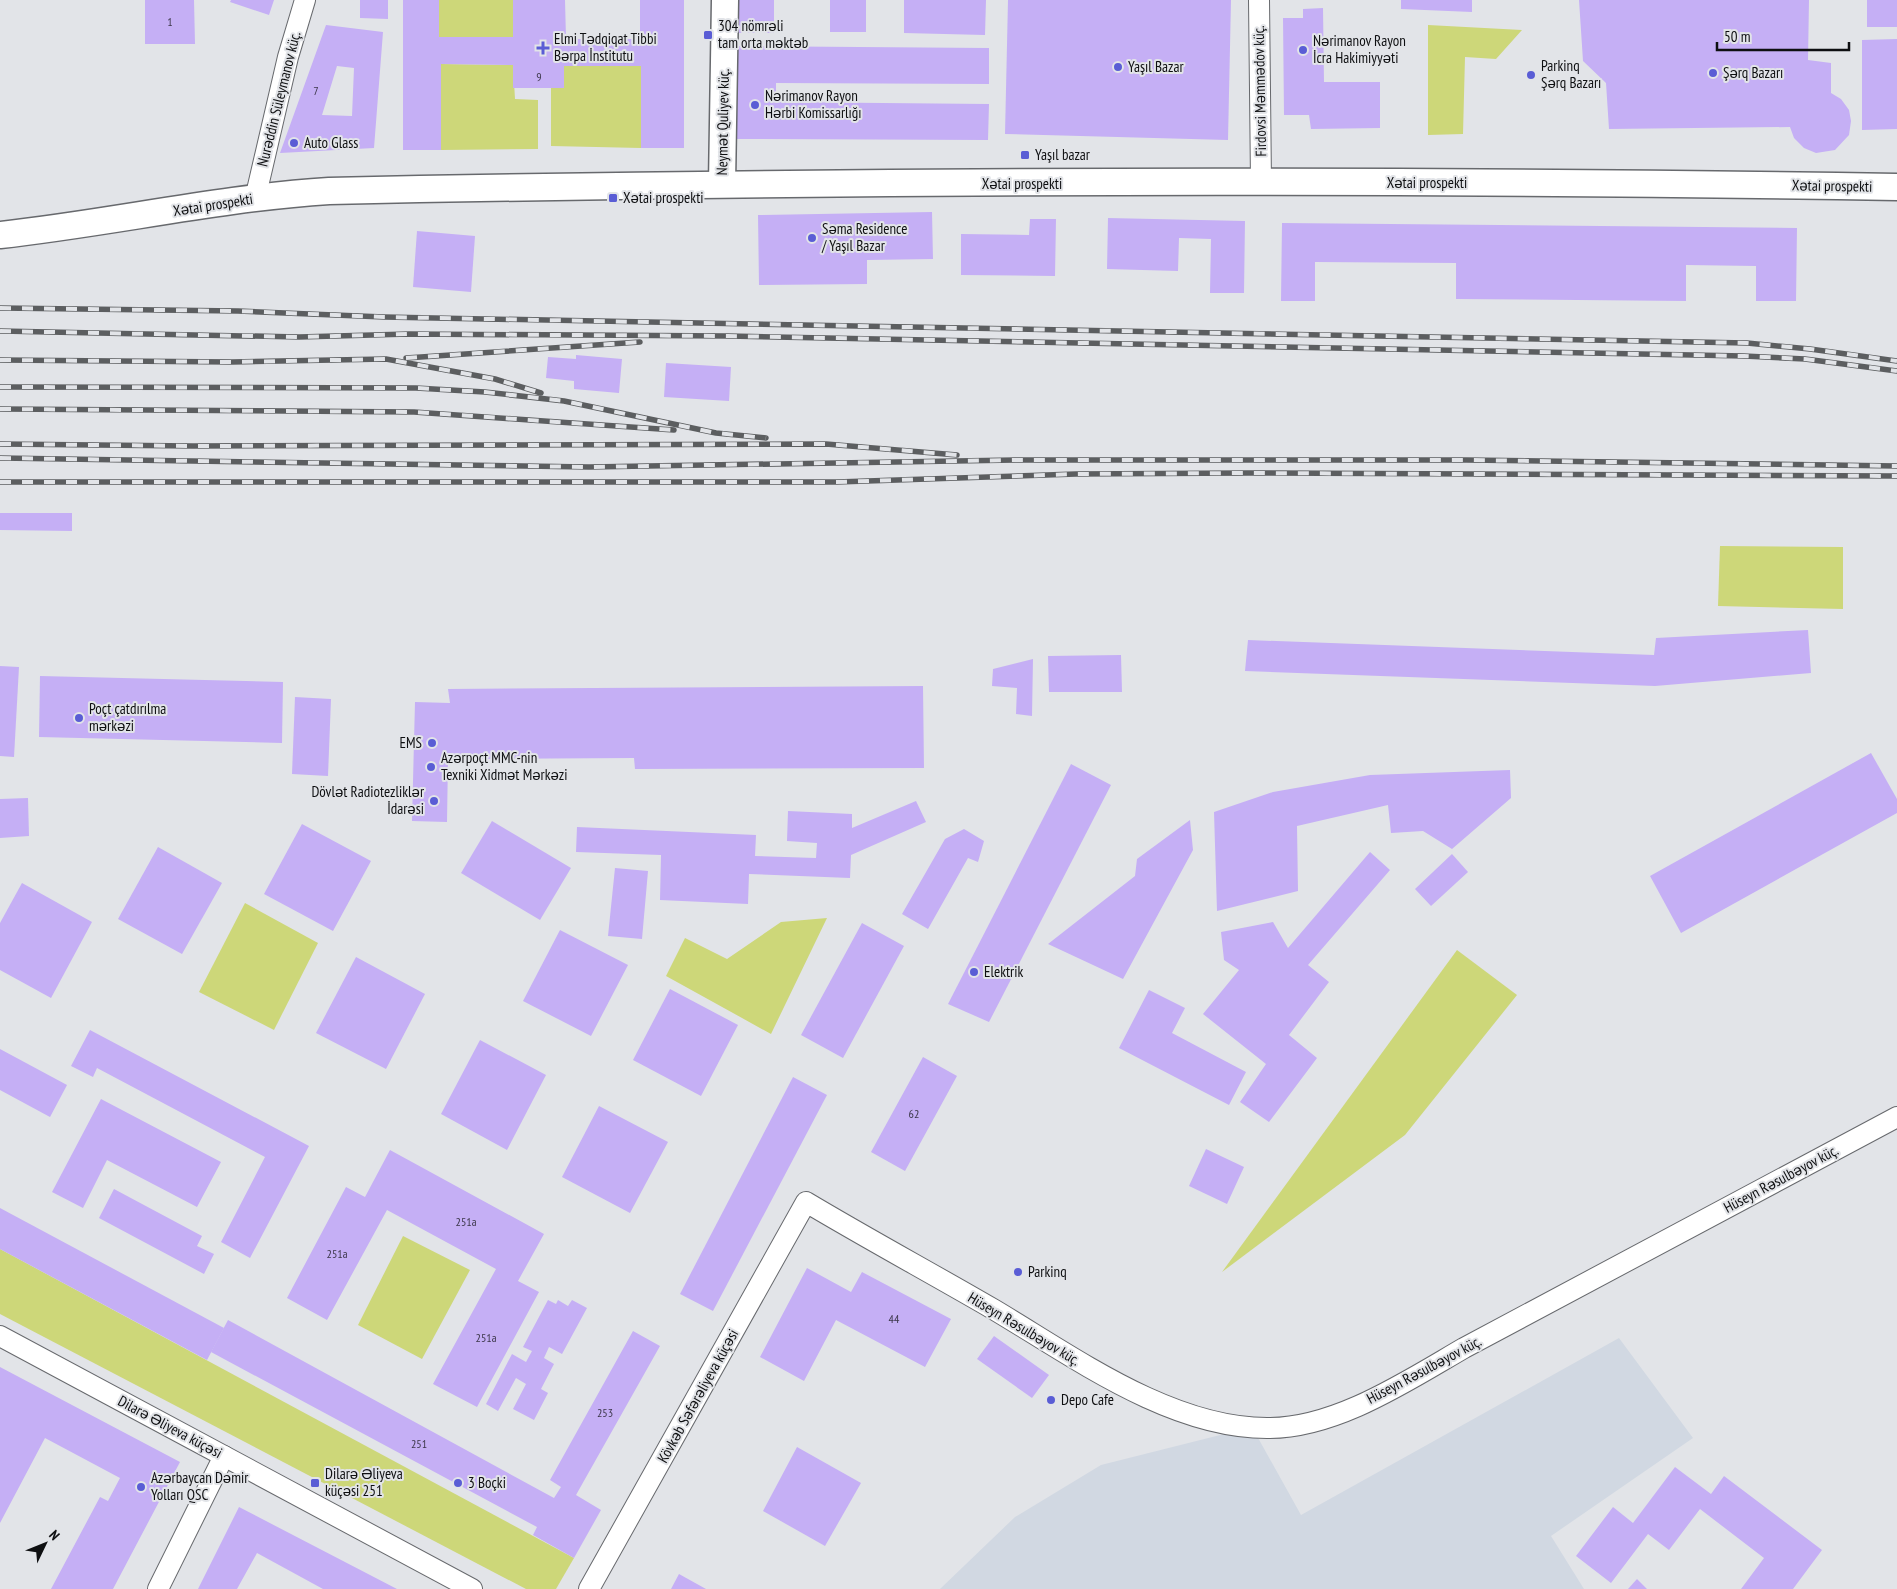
<svg xmlns="http://www.w3.org/2000/svg" width="1897" height="1589" font-family="'PT Sans Narrow',sans-serif">
	<style>
		.built { fill: #d1d8e2 }
		.green { fill: #cdd779 }
		.building { fill: #c5aff5; fill-rule: evenodd }
		.lines { fill: none; stroke-linecap: round; stroke-linejoin: round }
		.minor-casing { stroke: #67696d; stroke-width: 22 }
		.major-casing { stroke: #67696d; stroke-width: 29 }
		.minor { stroke: #fff; stroke-width: 20 }
		.major { stroke: #fff; stroke-width: 26 }
		.rail-casing { stroke: #5c5e60; stroke-width: 5.5 }
		.rail { stroke: #e2e4e8; stroke-width: 4; stroke-dasharray: 11; stroke-linecap: butt }
		.poi-dot { fill: #5a5dd5; stroke: #e2e4e8; stroke-width: 2 }
		.labels { text-anchor: middle; stroke-width: 4; stroke-linejoin: round; paint-order: stroke }
		.number-label { font-size: 12px; fill: #3c374a }
		.poi-label { font-size: 15px; fill: #0e0f11; stroke: #e2e4e8; text-anchor: start }
		.street-label { font-size: 15px; fill: #0e0f11; stroke: #e2e4e8 }
	</style>
	<rect width="100%" height="100%" fill="#e2e4e8"/>
	<polygon class="built" points="1619,1338 1693,1438 1551,1536 1584,1589 940,1589 1015,1517 1101,1465 1252,1427 1301,1515"/>
	<g class="green">
		<rect x="439" y="0" width="74" height="37"/>
		<polygon points="1428,25 1522,30 1496,59 1465,57 1463,134 1428,135"/>
		<polygon points="441,64 513,65 515,99 538,100 538,149 441,150"/>
		<polygon points="564,66 641,66 641,148 551,146 551,88 564,88"/>
		<polygon points="1720,546 1843,547 1843,609 1718,606"/>
		<polygon points="245,903 318,943 274,1030 199,992"/>
		<polygon points="827,918 771,1034 666,976 685,938 727,959 781,922"/>
		<polygon points="1457,950 1517,995 1405,1135 1222,1272"/>
		<polygon points="403,1236 470,1270 422,1359 358,1325"/>
		<polygon points="0,1249 574,1558 556,1589 526,1589 0,1314"/>
	</g>
	<g class="building">
		<polygon points="145,0 194,0 195,44 145,44"/>
		<polygon points="231,0 274,0 269,15 230,2"/>
		<polygon points="360,0 388,0 388,19 360,18"/>
		<polygon points="403,0 439,0 439,37 513,37 513,0 565,0 566,39 640,39 640,0 684,0 684,148 641,148 641,66 564,66 564,88 513,88 513,65 441,64 441,150 403,150"/>
		<rect x="735" y="0" width="39" height="33"/>
		<rect x="830" y="0" width="36" height="32"/>
		<polygon points="904,0 986,0 985,35 904,33"/>
		<polygon points="1008,0 1231,0 1228,140 1005,134"/>
		<polygon points="1401,0 1472,0 1472,12 1401,9"/>
		<polygon points="1579,0 1809,0 1808,60 1831,63 1831,93 1841,99 1849,110 1851,121 1849,135 1835,150 1816,153 1804,148 1794,138 1790,127 1609,129 1606,83 1583,61"/>
		<rect x="1867" y="0" width="30" height="27"/>
		<polygon points="1323,8 1324,82 1380,82 1380,128 1311,129 1309,115 1284,115 1283,18 1303,18 1303,9"/>
		<path d="M326 25 383 32 374 148 280 153ZM337 66 354 68 352 116 322 115Z"/>
		<polygon points="1897,39 1897,129 1862,130 1862,40"/>
		<polygon points="737,46 989,48 989,84 776,83 776,102 989,104 988,140 737,139"/>
		<polygon points="932,212 933,259 867,260 867,284 759,285 758,215"/>
		<polygon points="1108,218 1245,221 1244,293 1210,293 1211,239 1179,238 1178,271 1107,269"/>
		<polygon points="1030,219 1056,219 1055,276 961,275 961,234 1029,235"/>
		<polygon points="1282,223 1797,228 1796,301 1756,301 1756,266 1686,265 1686,301 1456,299 1456,263 1315,262 1315,301 1281,301"/>
		<polygon points="417,231 475,236 471,292 413,287"/>
		<polygon points="576,355 622,359 619,393 574,389 574,381 546,378 548,357 576,359"/>
		<polygon points="666,363 731,367 729,401 664,397"/>
		<polygon points="0,513 72,513 72,531 0,530"/>
		<polygon points="1808,630 1811,673 1655,686 1245,671 1248,640 1654,655 1656,638"/>
		<polygon points="1121,655 1122,692 1049,692 1048,656"/>
		<polygon points="1033,659 1032,716 1016,714 1017,688 992,686 993,669"/>
		<polygon points="0,666 19,667 14,757 0,756"/>
		<polygon points="40,676 283,682 282,743 39,737"/>
		<polygon points="923,686 924,768 635,769 634,758 448,759 447,822 412,821 415,702 450,703 448,689"/>
		<polygon points="295,697 331,699 328,776 292,774"/>
		<polygon points="1871,753 1897,799 1897,813 1681,933 1650,876"/>
		<polygon points="1071,764 1111,785 989,1022 948,1004"/>
		<polygon points="1510,770 1511,798 1452,849 1423,831 1391,833 1388,805 1297,826 1298,891 1217,911 1214,812 1273,792 1370,775"/>
		<polygon points="28,798 29,836 0,838 0,799"/>
		<polygon points="916,801 926,822 851,855 850,878 749,874 748,904 660,900 661,855 576,852 577,827 756,835 755,856 816,858 817,843 787,841 788,811 852,814 852,828"/>
		<polygon points="1190,820 1193,850 1123,979 1048,944 1135,876 1137,859"/>
		<polygon points="492,821 571,868 540,920 461,873"/>
		<polygon points="302,824 371,861 333,931 264,894"/>
		<polygon points="964,829 984,841 978,862 968,858 928,929 902,914 945,839"/>
		<polygon points="158,847 222,883 182,954 118,919"/>
		<polygon points="1370,852 1390,870 1308,965 1329,982 1289,1035 1317,1058 1269,1122 1240,1102 1266,1064 1203,1014 1239,970 1224,960 1221,932 1273,922 1288,948"/>
		<polygon points="1452,854 1468,872 1431,906 1415,889"/>
		<polygon points="615,868 648,871 642,939 608,936"/>
		<polygon points="22,883 92,922 51,998 0,970 0,923"/>
		<polygon points="862,923 904,946 843,1058 801,1035"/>
		<polygon points="560,930 628,965 591,1036 523,1001"/>
		<polygon points="356,957 425,994 386,1069 316,1033"/>
		<polygon points="670,989 738,1025 701,1096 633,1060"/>
		<polygon points="1149,990 1185,1008 1172,1033 1246,1072 1229,1105 1119,1048"/>
		<polygon points="90,1030 309,1146 250,1258 221,1242 265,1157 97,1068 93,1077 71,1066"/>
		<polygon points="480,1040 546,1075 507,1150 441,1114"/>
		<polygon points="0,1049 67,1085 50,1117 0,1090"/>
		<polygon points="923,1057 957,1076 905,1171 871,1152"/>
		<polygon points="793,1077 827,1095 713,1311 680,1294"/>
		<polygon points="101,1099 221,1162 197,1207 107,1160 83,1208 52,1192"/>
		<polygon points="599,1106 668,1142 630,1213 562,1177"/>
		<polygon points="1206,1149 1244,1167 1227,1204 1189,1186"/>
		<polygon points="390,1150 544,1234 518,1281 539,1292 477,1407 433,1384 496,1269 387,1210 327,1320 287,1298 346,1187 365,1197"/>
		<polygon points="114,1189 202,1236 197,1246 214,1254 204,1274 99,1218"/>
		<polygon points="0,1208 224,1328 207,1360 0,1249"/>
		<polygon points="807,1268 851,1292 862,1272 951,1319 925,1367 836,1320 804,1381 760,1357"/>
		<polygon points="548,1300 556,1304 558,1300 568,1306 572,1300 587,1308 562,1354 549,1347 544,1358 554,1364 541,1389 548,1393 534,1420 513,1409 526,1384 516,1378 498,1411 486,1404 512,1354 526,1362 532,1351 523,1347"/>
		<polygon points="228,1320 554,1498 561,1487 550,1480 633,1331 660,1346 576,1495 601,1510 574,1558 533,1535 537,1527 211,1352"/>
		<polygon points="994,1336 1049,1375 1032,1398 977,1359"/>
		<polygon points="0,1367 180,1462 113,1589 51,1589 100,1497 108,1501 120,1478 45,1438 0,1523"/>
		<polygon points="797,1447 861,1483 825,1546 763,1511"/>
		<polygon points="1675,1467 1711,1494 1724,1476 1822,1550 1793,1589 1741,1589 1764,1558 1700,1509 1669,1550 1648,1534 1611,1583 1576,1556 1613,1507 1633,1523"/>
		<polygon points="239,1507 397,1589 323,1589 257,1553 237,1589 198,1589"/>
		<polygon points="679,1574 706,1589 671,1589"/>
		<polygon points="1637,1579 1647,1589 1628,1589"/>
	</g>
	<g class="lines">
		<g class="minor-casing">
			<g id="minor">
				<polyline points="1259,0 1261,182"/>
				<polyline points="255,199 288,57 305,0"/>
				<polyline points="0,1336 472,1589"/>
				<polyline points="158,1589 224,1456"/>
				<path d="M589 1589 806 1202C868 1239 931 1273 993 1309 1074 1357 1170 1428 1267 1428 1335 1429 1407 1381 1464 1348L1897 1117"/>
			</g>
		</g>
		<g class="major-casing">
			<g id="major">
				<polyline points="722,184 725,0"/>
				<path d="M0 235C110 223 219 198 329 191 852 180 1375 179 1897 187"/>
			</g>
		</g>
		<use href="#minor" class="minor"/>
		<use href="#major" class="major"/>
		<g class="rail-casing">
			<g id="rail">
				<polyline points="0,308 238,311 384,317 1747,343 1810,349 1897,361"/>
				<polyline points="0,331 299,337 409,334 728,336 1744,356 1805,359 1897,371"/>
				<polyline points="406,358 640,342"/>
				<polyline points="0,360 232,362 386,359 495,379 541,393"/>
				<polyline points="0,387 416,388 485,392 564,401 716,433 766,438"/>
				<polyline points="0,409 414,412 674,430"/>
				<polyline points="0,444 193,446 826,444 957,455"/>
				<polyline points="0,458 589,467 1015,460 1466,460 1897,466"/>
				<polyline points="0,482 837,482 1076,474 1248,473 1897,476"/>
			</g>
		</g>
		<use href="#rail" class="rail"/>
	</g>
	<g class="poi-dot">
		<rect x="703" y="30" width="10" height="10" rx="2.5"/>
		<path d="M540.5 40.5h5v5h5v5h-5v5h-5v-5h-5v-5h5z"/>
		<circle cx="1303" cy="50" r="5"/>
		<circle cx="1118" cy="67" r="5"/>
		<circle cx="1713" cy="73" r="5"/>
		<circle cx="1531" cy="75" r="5"/>
		<circle cx="755" cy="105" r="5"/>
		<circle cx="294" cy="143" r="5"/>
		<rect x="1020" y="150" width="10" height="10" rx="2.5"/>
		<rect x="608" y="193" width="10" height="10" rx="2.5"/>
		<circle cx="812" cy="238" r="5"/>
		<circle cx="79" cy="718" r="5"/>
		<circle cx="432" cy="743" r="5"/>
		<circle cx="431" cy="767" r="5"/>
		<circle cx="434" cy="801" r="5"/>
		<circle cx="974" cy="972" r="5"/>
		<circle cx="1018" cy="1272" r="5"/>
		<circle cx="1051" cy="1400" r="5"/>
		<rect x="310" y="1478" width="10" height="10" rx="2.5"/>
		<circle cx="458" cy="1483" r="5"/>
		<circle cx="141" cy="1487" r="5"/>
	</g>
	<g class="labels">
		<g class="number-label">
			<text x="170" y="26">1</text>
			<text x="539" y="81">9</text>
			<text x="316" y="95">7</text>
			<text x="914" y="1118">62</text>
			<text x="466" y="1226">251a</text>
			<text x="337" y="1258">251a</text>
			<text x="894" y="1323">44</text>
			<text x="486" y="1342">251a</text>
			<text x="605" y="1417">253</text>
			<text x="419" y="1448">251</text>
		</g>
		<g class="poi-label">
			<text x="718" y="31">304 nömrəli<tspan x="718" dy="17">tam orta məktəb</tspan></text>
			<text x="554" y="44">Elmi Tədqiqat Tibbi<tspan x="554" dy="17">Bərpa İnstitutu</tspan></text>
			<text x="1313" y="46">Nərimanov Rayon<tspan x="1313" dy="17">İcra Hakimiyyəti</tspan></text>
			<text x="1541" y="71">Parkinq<tspan x="1541" dy="17">Şərq Bazarı</tspan></text>
			<text x="1128" y="72">Yaşıl Bazar</text>
			<text x="1723" y="78">Şərq Bazarı</text>
			<text x="765" y="101">Nərimanov Rayon<tspan x="765" dy="17">Hərbi Komissarlığı</tspan></text>
			<text x="304" y="148">Auto Glass</text>
			<text x="1035" y="160">Yaşıl bazar</text>
			<text x="623" y="203">Xətai prospekti</text>
			<text x="822" y="234">Səma Residence<tspan x="822" dy="17">/ Yaşıl Bazar</tspan></text>
			<text x="89" y="714">Poçt çatdırılma<tspan x="89" dy="17">mərkəzi</tspan></text>
			<text x="422" y="748" text-anchor="end">EMS</text>
			<text x="441" y="763">Azərpoçt MMC-nin<tspan x="441" dy="17">Texniki Xidmət Mərkəzi</tspan></text>
			<text x="424" y="797" text-anchor="end">Dövlət Radiotezliklər<tspan x="424" dy="17">İdarəsi</tspan></text>
			<text x="984" y="977">Elektrik</text>
			<text x="1028" y="1277">Parkinq</text>
			<text x="1061" y="1405">Depo Cafe</text>
			<text x="325" y="1479">Dilarə Əliyeva<tspan x="325" dy="17">küçəsi 251</tspan></text>
			<text x="151" y="1483">Azərbaycan Dəmir<tspan x="151" dy="17">Yolları QSC</tspan></text>
			<text x="468" y="1488">3 Boçki</text>
		</g>
		<g class="street-label">
			<text transform="translate(1260 91) rotate(-91)" y="5">Firdovsi Məmmədov küç.</text>
			<text transform="translate(279 99) rotate(-76)" y="5">Nurəddin Süleymanov küç.</text>
			<text transform="translate(723 122) rotate(-89)" y="5">Neymət Quliyev küç.</text>
			<text x="1427" y="188">Xətai prospekti</text>
			<text x="1022" y="189">Xətai prospekti</text>
			<text transform="translate(1832 186) rotate(1)" y="5">Xətai prospekti</text>
			<text transform="translate(213 205) rotate(-9)" y="5">Xətai prospekti</text>
			<text transform="translate(1781 1179) rotate(-28)" y="5">Hüseyn Rəsulbəyov küç.</text>
			<text transform="translate(1024 1329) rotate(31)" y="5">Hüseyn Rəsulbəyov küç.</text>
			<text transform="translate(1424 1370) rotate(-28)" y="5">Hüseyn Rəsulbəyov küç.</text>
			<text transform="translate(698 1396) rotate(-61)" y="5">Kövkəb Səfərəliyeva küçəsi</text>
			<text transform="translate(170 1427) rotate(28)" y="5">Dilarə Əliyeva küçəsi</text>
		</g>
	</g>
	<g transform="translate(45 1544) rotate(47)" stroke="#e2e4e8" stroke-width="4" paint-order="stroke">
	<path d="M0-4L9 19L0 12L-9 19Z" fill="#0e0f11"/>
	<text y="-8" font-size="14" font-weight="bold" text-anchor="middle" fill="#0e0f11">N</text>
	</g>
	<path d="M1717 42v8h132v-8" fill="none" stroke="#0e0f11" stroke-width="2.5"/>
	<text x="1724" y="42" font-size="15" fill="#0e0f11" stroke="#e2e4e8" stroke-width="4" paint-order="stroke">50 m</text>
</svg>
